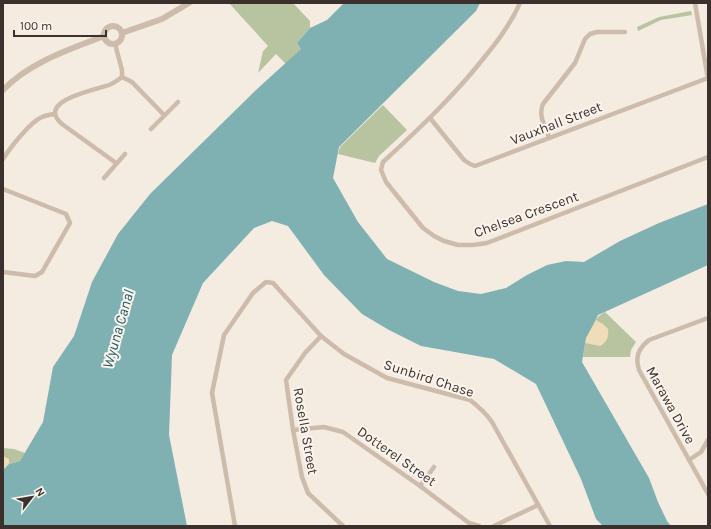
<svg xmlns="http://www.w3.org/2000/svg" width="711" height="529" font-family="Karla,sans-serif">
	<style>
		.green { fill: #b8c4a0 }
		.sand { fill: #efdcb8 }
		.water { fill: #7fb0b2 }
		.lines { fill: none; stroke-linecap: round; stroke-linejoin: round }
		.minor { stroke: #cdbbac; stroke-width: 4.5 }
		.tertiary { stroke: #cdbbac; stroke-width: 6 }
		.labels { text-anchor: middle; stroke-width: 4; stroke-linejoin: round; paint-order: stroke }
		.street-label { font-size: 14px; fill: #3b302b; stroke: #fbf5ee }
		.water-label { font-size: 15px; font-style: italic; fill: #1f5a5e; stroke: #fbf5ee }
	</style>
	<rect width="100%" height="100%" fill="#f4ebe1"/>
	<g class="green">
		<polygon points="229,3 293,3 310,21 310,28 297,43 301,49 286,64 276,54 258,73 263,51 268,46"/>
		<polygon points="691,11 692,15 661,20 638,31 637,27 659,17"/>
		<polygon points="383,105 407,130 379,156 375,163 338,154 340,147"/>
		<path d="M605 312 636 342 631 350 630 357H583C585 342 589 320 605 312Z"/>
		<polygon points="3,448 14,449 25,453 20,461 9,464 3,470"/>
	</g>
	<g class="sand">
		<path d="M596 320 603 324 608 329C609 337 607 342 600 346L585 343 586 338Z"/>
		<polygon points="3,456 9,459 9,464 3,470"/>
	</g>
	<polygon class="water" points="344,3 480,3 476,11 339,147 333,178 358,222 387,259 434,282 458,291 481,294 506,288 527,275 547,265 566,261 584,262 620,241 659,223 708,204 708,265 598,315 586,338 582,362 649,478 658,502 667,521 671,526 603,526 596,519 581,479 536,384 494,359 421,346 389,330 362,314 324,275 288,226 272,221 254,228 203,283 172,355 169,435 187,526 3,526 3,470 9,464 20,461 43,422 53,367 74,336 92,282 118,234 150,194 256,90 301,49 297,43 310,28 327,20"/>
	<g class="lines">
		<g class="minor">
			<path d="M520 3C511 23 501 37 487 54 456 94 420 128 383 162L381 170 386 182 423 228 434 236 444 241 458 245H473L487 243 708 157"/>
			<polyline points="695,3 708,79"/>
			<path d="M115 44 122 70V77C118 80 114 83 109 85 95 90 35 101 62 124L116 163"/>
			<polyline points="122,77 132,82 164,115"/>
			<polyline points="430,118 464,160 470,164 475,166 708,78"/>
			<polyline points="151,129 178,102"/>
			<path d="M549 137C545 126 538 116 543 104L575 63 585 39 590 34 597 32H625"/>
			<path d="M3 159C10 148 30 122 42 117 46 115 50 115 54 114"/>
			<polyline points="104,178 125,154"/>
			<polyline points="3,189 66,214 70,223 42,272 35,276 3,272"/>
			<path d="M708 318 649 340C638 349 635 357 639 370L708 494"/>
			<polyline points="321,336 305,353 286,380 293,430 302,477 308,493 343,526"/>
			<polyline points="293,430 324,427 343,432 420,486 469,523 479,526"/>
			<polyline points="689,460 701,452 708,440"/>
			<polyline points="420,486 434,467"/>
			<path d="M235 526 212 393 224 335 253 293 266 282 273 283 321 336 344 354 387 378 470 400C479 407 486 413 492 422L550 526"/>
			<polyline points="494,526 538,505"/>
		</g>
		<g class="tertiary">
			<circle cx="113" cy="35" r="9"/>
			<polyline points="122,33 162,19 189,3"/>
			<path d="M3 90C30 62 68 50 104 36"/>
		</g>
	</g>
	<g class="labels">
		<g class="street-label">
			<text transform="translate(556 123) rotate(-21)" y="5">Vauxhall Street</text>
			<text transform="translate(526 214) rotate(-20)" y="5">Chelsea Crescent</text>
			<text transform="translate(429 378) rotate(18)" y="5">Sunbird Chase</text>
			<text transform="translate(671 405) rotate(61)" y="5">Marawa Drive</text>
			<text transform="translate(306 431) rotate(80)" y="5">Rosella Street</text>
			<text transform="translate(397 456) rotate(35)" y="5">Dotterel Street</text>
		</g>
		<g class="water-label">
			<text transform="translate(118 329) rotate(-74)" y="5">Wyuna Canal</text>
		</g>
	</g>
	<rect width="711" height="529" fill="none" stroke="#3b302b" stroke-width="8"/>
	<g transform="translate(32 497) rotate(59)" stroke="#fbf5ee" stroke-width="3" paint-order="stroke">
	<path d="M0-3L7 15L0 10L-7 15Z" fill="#3b302b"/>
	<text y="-6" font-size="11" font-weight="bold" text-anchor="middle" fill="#3b302b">N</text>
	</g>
	<path d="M14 30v6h92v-6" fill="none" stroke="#3b302b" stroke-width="2"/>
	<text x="20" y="30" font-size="12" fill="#3b302b" stroke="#fbf5ee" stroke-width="3" paint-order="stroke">100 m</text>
</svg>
